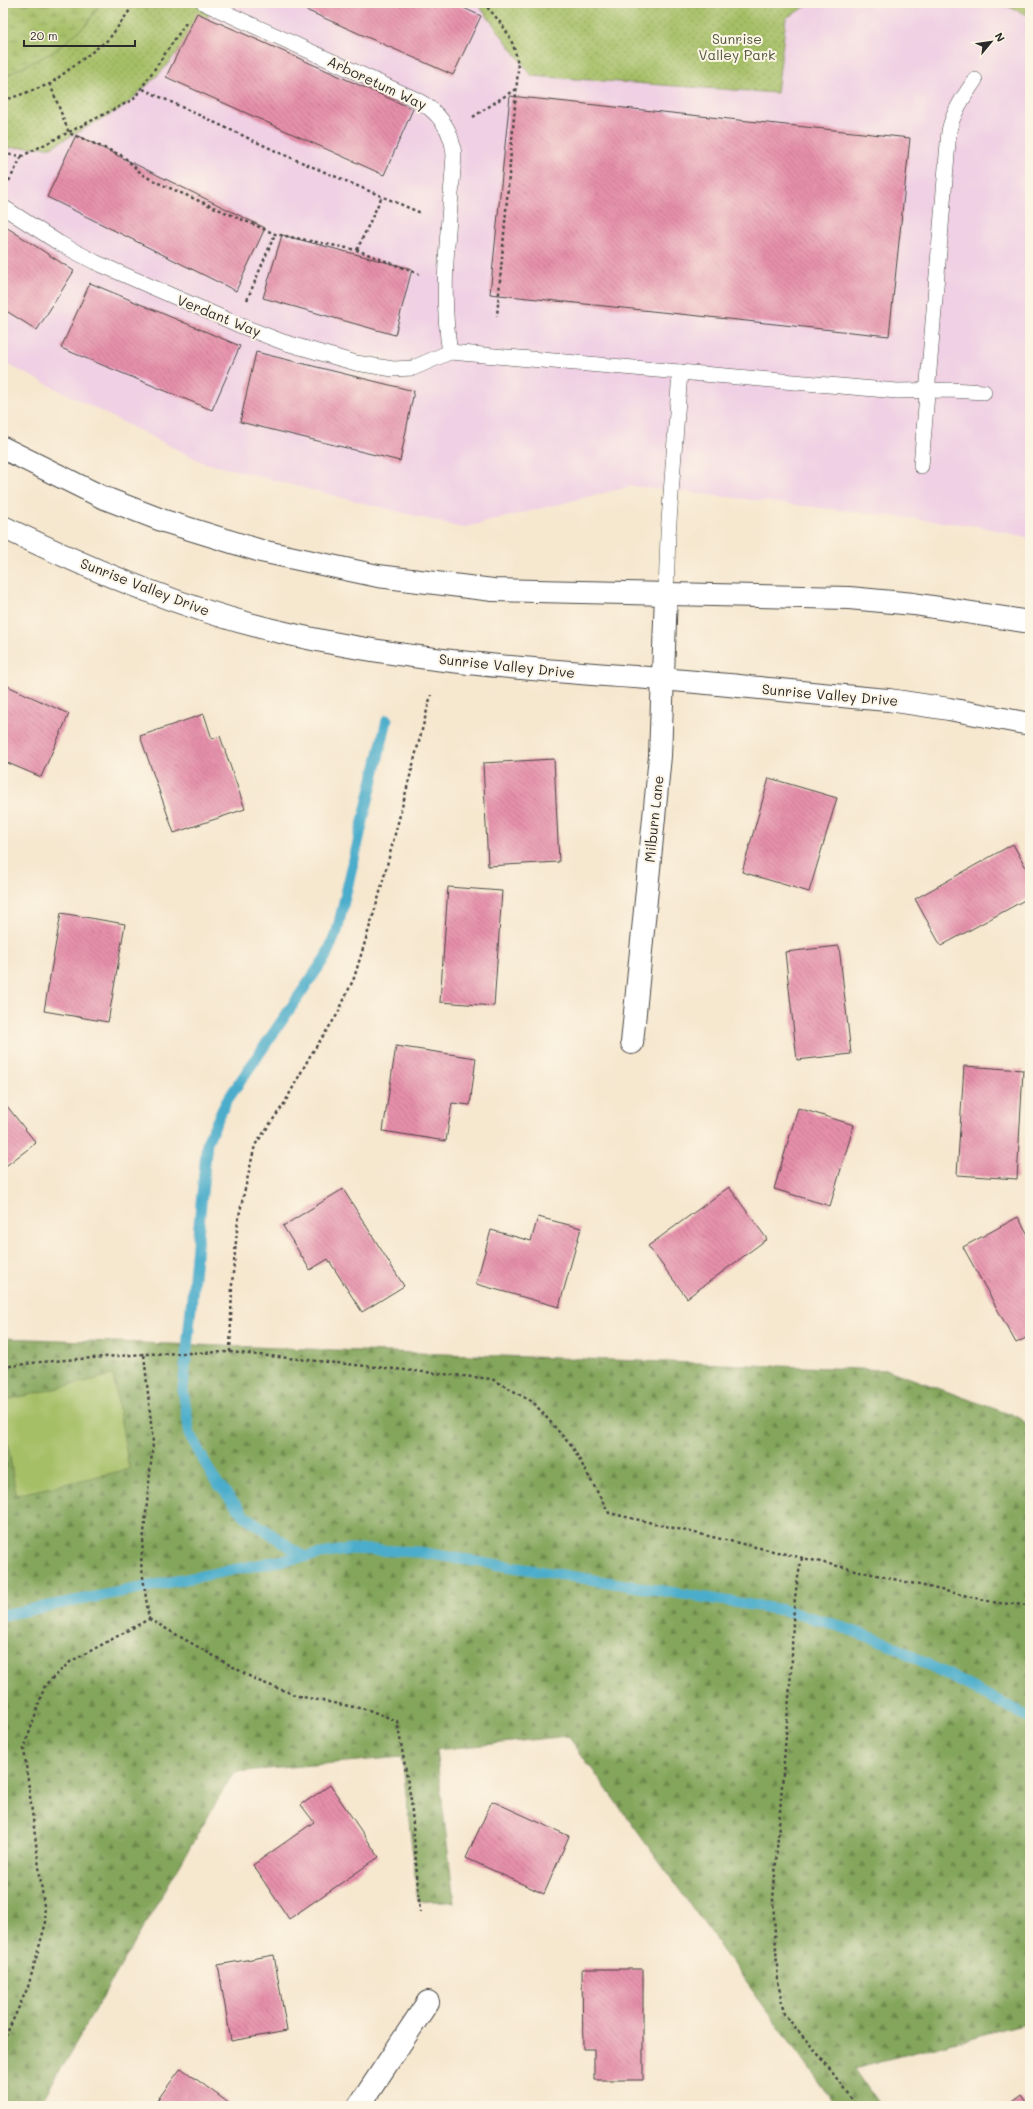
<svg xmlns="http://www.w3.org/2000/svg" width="1033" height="2109" font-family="Mali,sans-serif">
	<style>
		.built { fill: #f0d0e4 }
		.grass { fill: url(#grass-dots); stroke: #687548 }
		.forest { fill: url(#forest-firs); stroke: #586843 }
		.wetland { fill: url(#wetland-marsh); stroke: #687548 }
		.garden { fill: #a5bf66; stroke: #687548 }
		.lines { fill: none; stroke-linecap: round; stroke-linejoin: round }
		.stream { stroke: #4cadcb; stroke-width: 11 }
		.building { fill: url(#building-back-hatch) }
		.lane-casing { stroke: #494744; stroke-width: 16 }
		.street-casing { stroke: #494744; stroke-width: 24 }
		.secondary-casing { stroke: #494744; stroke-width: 24 }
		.path { stroke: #494744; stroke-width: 2.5; stroke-dasharray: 3 3; stroke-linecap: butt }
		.lane { stroke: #fff; stroke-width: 15 }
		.street { stroke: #fff; stroke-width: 22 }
		.secondary { stroke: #fff; stroke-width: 22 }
		.labels { text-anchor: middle; stroke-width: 4; stroke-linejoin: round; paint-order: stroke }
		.park-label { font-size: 14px; fill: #50573d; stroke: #fcf5e5 }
		.street-label { font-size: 14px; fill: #2b2b2b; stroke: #fcf5e5 }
	</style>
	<defs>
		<pattern id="grass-dots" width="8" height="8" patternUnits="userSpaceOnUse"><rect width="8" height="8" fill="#a5bf66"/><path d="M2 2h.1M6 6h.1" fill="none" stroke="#879b54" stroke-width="1.8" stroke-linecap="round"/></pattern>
		<pattern id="forest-firs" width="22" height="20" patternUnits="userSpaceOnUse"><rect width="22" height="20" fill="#84a65b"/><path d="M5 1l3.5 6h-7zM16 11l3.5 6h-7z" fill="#6c874b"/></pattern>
		<pattern id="wetland-marsh" width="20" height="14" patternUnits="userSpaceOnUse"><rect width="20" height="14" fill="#a5bf66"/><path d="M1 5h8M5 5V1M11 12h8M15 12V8" fill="none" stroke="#879b54"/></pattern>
		<pattern id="building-back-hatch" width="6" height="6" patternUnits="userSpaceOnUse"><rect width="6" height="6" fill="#e68fab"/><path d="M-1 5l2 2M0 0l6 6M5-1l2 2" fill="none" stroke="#bb758b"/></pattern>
	</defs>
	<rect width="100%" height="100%" fill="#fcf5e5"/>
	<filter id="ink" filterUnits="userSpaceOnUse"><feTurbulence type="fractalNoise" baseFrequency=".025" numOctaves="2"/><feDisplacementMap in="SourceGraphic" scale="8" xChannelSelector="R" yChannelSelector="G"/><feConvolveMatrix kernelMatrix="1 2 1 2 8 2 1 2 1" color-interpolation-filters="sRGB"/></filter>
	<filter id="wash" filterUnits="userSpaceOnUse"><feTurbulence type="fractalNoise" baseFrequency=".012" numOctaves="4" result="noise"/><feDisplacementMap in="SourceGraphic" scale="16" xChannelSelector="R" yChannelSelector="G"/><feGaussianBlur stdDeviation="0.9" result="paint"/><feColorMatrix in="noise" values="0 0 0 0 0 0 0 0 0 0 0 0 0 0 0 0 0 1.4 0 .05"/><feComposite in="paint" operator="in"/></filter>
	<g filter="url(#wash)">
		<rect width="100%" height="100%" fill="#f6e7cf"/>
		<polygon class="built" points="219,3 477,3 484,10 777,93 786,18 812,3 1002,4 1030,16 1030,538 977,526 632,486 462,528 202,462 3,362 3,148 51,147 162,71"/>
		<g class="grass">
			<polygon points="3,3 219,3 162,71 125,106 51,147 3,148"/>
			<polygon points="477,3 812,3 786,18 777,93 532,76"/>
			<polygon points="886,3 1030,3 1030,16 1002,4"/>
		</g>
		<polygon class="forest" points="3,1338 888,1370 1020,1418 1030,1427 1030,2022 854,2068 880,2106 836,2106 568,1736 436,1750 454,1902 432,1901 418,1902 402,1757 234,1772 39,2106 3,2106"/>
		<polygon class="wetland" points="3,3 100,3 87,24 53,52 3,77"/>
		<polygon class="garden" points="113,1375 129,1469 16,1495 3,1412 3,1401"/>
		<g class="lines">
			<g class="stream">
				<polyline points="304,1557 245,1516 214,1479 190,1435 183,1390 207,1142 226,1102 325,958 337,931 387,720"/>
				<polyline points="3,1615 273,1562 351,1549 418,1552 783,1610 833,1624 887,1643 1030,1718"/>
			</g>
		</g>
		<g id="blocks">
			<g class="building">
				<polygon points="290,3 453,3 481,16 453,75"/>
				<polygon points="197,13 413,109 384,175 166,77"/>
				<polygon points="510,96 910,138 889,336 490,294"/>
				<polygon points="76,135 265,228 236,291 47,197"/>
				<polygon points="3,225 74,271 37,330 3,309"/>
				<polygon points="282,235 412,269 395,335 263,298"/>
				<polygon points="90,283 240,346 212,410 61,348"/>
				<polygon points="256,352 414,391 400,461 240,422"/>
				<polygon points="3,684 69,714 41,777 3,761"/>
				<polygon points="204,714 212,739 220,736 245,809 174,833 140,736"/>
				<polygon points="554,759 559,862 488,866 483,763"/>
				<polygon points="769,778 837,798 809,892 742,872"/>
				<polygon points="1013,844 1030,875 1030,897 941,946 915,899"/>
				<polygon points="448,887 502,891 494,1006 440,1002"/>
				<polygon points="61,913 125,924 108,1022 44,1011"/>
				<polygon points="839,946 851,1054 797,1060 785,952"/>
				<polygon points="396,1046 476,1058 470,1105 452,1103 446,1141 383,1131"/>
				<polygon points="964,1066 1023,1070 1017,1179 957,1175"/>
				<polygon points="3,1101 36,1143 3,1168"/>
				<polygon points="798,1108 854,1125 830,1206 774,1189"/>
				<polygon points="729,1187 767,1239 687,1298 648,1246"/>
				<polygon points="343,1189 404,1286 362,1312 328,1259 310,1270 283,1226"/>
				<polygon points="538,1217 581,1228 559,1307 476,1284 491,1230 531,1241"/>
				<polygon points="1018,1217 1030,1238 1030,1336 1016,1343 963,1247"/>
				<polygon points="330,1785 379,1857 289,1919 253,1865 314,1822 301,1805"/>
				<polygon points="492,1801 569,1836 544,1894 466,1858"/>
				<polygon points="274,1955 287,2031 231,2041 218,1965"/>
				<polygon points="582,1969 643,1969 643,2080 594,2080 594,2049 583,2049"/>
				<polygon points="181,2068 230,2104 229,2106 153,2106"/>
				<polygon points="1021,2096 1028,2106 1008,2106"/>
			</g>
		</g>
	</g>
	<g filter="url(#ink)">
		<use href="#blocks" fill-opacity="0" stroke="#494744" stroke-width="1"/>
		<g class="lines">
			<g class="lane-casing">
				<g id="lane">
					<path d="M204 3 415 99C439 111 452 129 454 155 450 221 439 287 450 352"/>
					<polyline points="3,207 59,243 95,262 239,325 283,342 356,363 393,369 413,368 450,352"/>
					<polyline points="450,352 897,391 951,390 984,392"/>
					<path d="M921 466 949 131C953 112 964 96 975 80"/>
					<polyline points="666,594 668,535 680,372"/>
				</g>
			</g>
			<g class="street-casing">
				<g id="street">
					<polyline points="632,1043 660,756 666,594"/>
					<polyline points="359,2106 428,2002"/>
				</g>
			</g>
			<g class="secondary-casing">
				<g id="secondary">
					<polyline points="3,448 102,497 164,521 261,551 378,576 493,590 849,598 914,604 1030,622"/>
					<path d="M3 527C96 572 192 613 294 635 414 662 538 670 661 679 737 685 813 694 889 700L949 709 1030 724"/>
				</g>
			</g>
			<g class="path">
				<path d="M483 3C502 22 517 42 518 70L497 316"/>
				<polyline points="50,84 69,133 123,156 143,175 156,182 275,234 357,250 419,274"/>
				<polyline points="143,89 280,153 421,213"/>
				<polyline points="3,101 50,84 109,39 135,3"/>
				<polyline points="473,117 517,88"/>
				<polyline points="3,154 22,156 134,99 186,23"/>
				<polyline points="9,181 22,156"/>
				<polyline points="357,250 382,196"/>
				<polyline points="247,300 275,234"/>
				<polyline points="230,1352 232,1284 238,1220 255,1145 284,1104 310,1056 337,1015 354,978 379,896 431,695"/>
				<polyline points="3,1367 40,1362 144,1354"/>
				<path d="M802 1558C794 1591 792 1626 792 1659L773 1900 778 1982 784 2014 823 2060 857 2106"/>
				<polyline points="149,1619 256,1680 298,1696 369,1710 397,1721 411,1800 420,1912"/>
				<polyline points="3,2042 28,1987 46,1922 24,1749 45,1685 70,1662 149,1619 141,1563 153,1443 144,1354 230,1352 492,1379 533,1402 573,1448 609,1513 997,1603 1030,1605"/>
			</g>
			<use href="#lane" class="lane"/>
			<use href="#street" class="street"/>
			<use href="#secondary" class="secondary"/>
		</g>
	</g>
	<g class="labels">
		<g class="park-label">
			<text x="737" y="44">Sunrise<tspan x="737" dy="16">Valley Park</tspan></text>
		</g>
		<g class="street-label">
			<text transform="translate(377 83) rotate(25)" y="5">Arboretum Way</text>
			<text transform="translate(219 316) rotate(22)" y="5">Verdant Way</text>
			<text transform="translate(145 587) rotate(21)" y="5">Sunrise Valley Drive</text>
			<text transform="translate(507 666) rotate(6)" y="5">Sunrise Valley Drive</text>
			<text transform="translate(830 695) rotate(5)" y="5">Sunrise Valley Drive</text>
			<text transform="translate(654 819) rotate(-84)" y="5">Milburn Lane</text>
		</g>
	</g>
	<rect width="1033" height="2109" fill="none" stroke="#fcf5e5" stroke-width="16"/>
	<g transform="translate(991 42) rotate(61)" stroke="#fcf5e5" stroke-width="3" paint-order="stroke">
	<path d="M0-3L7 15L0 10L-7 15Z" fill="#2b2b2b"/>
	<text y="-6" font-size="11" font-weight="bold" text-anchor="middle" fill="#2b2b2b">N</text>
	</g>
	<path d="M24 40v6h111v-6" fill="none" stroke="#2b2b2b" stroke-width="2"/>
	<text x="30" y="40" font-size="12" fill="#2b2b2b" stroke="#fcf5e5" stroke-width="3" paint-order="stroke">20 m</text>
</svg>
